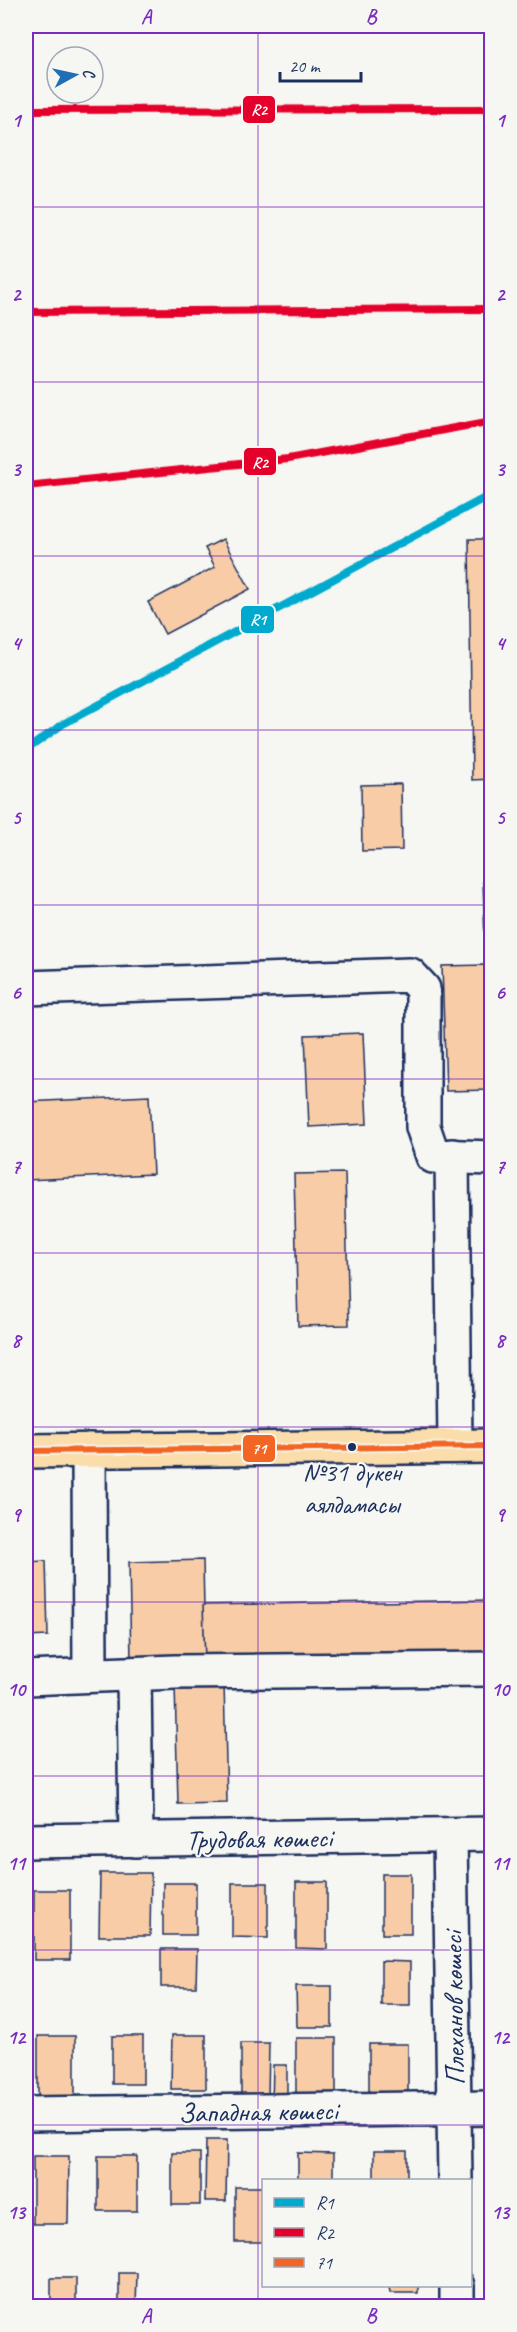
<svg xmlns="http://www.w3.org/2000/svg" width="517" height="2332" font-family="Caveat,sans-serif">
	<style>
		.building { fill: #f8cca7; stroke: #1b2f5e; stroke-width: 1.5 }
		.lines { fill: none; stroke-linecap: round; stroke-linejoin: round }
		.minor-casing { stroke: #1b2f5e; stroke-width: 38 }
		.major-casing { stroke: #1b2f5e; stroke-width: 38 }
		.minor { stroke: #f6f6f2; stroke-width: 33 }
		.major { stroke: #faddab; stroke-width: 33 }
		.bus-1-casing { stroke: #f6f6f2; stroke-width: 10 }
		.bus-1 { stroke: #f26522; stroke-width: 6 }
		.rail-1-casing { stroke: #f6f6f2; stroke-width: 12 }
		.rail-2-casing { stroke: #f6f6f2; stroke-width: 12 }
		.rail-1 { stroke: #00a9ce; stroke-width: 8 }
		.rail-2 { stroke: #e4002b; stroke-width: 8 }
		.grid { fill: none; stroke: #7b2cbf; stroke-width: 1.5; stroke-opacity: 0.55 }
		.bus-dot { fill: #1b2f5e; stroke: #f6f6f2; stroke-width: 2 }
		.labels { text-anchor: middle; stroke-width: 4.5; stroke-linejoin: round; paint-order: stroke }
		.bus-label { font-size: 26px; fill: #1b2f5e; stroke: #f6f6f2 }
		.street-label { font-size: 28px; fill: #1b2f5e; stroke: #f6f6f2 }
		.line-badge { stroke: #f6f6f2; stroke-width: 2 }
		.badge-label { font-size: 16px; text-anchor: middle; font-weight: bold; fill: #fff }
		.neatline { fill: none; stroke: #7b2cbf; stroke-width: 2 }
		.grid-label { font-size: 20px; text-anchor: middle; font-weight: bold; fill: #7b2cbf }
	</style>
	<rect width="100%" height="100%" fill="#f6f6f2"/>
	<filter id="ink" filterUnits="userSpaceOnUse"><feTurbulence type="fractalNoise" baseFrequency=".0167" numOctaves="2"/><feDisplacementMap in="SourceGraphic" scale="12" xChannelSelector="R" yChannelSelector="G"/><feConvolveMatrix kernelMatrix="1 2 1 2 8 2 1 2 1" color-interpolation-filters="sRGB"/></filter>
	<g filter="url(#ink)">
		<g class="building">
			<polygon points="223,539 250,589 165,634 148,602 215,567 205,548"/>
			<polygon points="469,539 492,539 492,779 472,780"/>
			<polygon points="401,784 402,850 362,851 361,785"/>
			<polygon points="492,880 492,1124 491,1124 483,881"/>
			<polygon points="486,965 490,1090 446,1091 442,966"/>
			<polygon points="363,1033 367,1124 309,1127 305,1035"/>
			<polygon points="149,1096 153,1174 26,1180 26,1102"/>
			<polygon points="345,1173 349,1325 298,1326 294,1174"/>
			<polygon points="203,1560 205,1659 131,1660 129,1562"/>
			<polygon points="46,1561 48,1636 26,1637 26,1562"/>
			<polygon points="492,1600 492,1653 205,1659 203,1605"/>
			<polygon points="224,1683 227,1803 178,1804 175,1684"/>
			<polygon points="100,1873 151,1873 150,1936 99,1936"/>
			<rect x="382" y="1874" width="29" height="60"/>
			<polygon points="296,1882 327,1882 327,1949 296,1948"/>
			<rect x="163" y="1883" width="33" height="52"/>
			<polygon points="232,1883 268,1883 268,1938 232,1937"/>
			<rect x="34" y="1890" width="36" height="70"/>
			<polygon points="161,1949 197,1949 196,1987 161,1987"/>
			<polygon points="381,1961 410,1962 410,2005 381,2005"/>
			<polygon points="296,1986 332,1986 332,2027 297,2027"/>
			<polygon points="172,2035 206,2035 206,2089 171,2089"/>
			<rect x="38" y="2036" width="37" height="62"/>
			<rect x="112" y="2036" width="31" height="48"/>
			<rect x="296" y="2038" width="40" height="61"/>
			<polygon points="241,2043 269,2043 268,2097 241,2097"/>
			<rect x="369" y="2044" width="39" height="52"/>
			<polygon points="273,2065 287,2065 287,2108 272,2108"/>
			<polygon points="206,2140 227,2140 226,2201 205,2201"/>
			<rect x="374" y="2151" width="33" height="29"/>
			<rect x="172" y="2153" width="28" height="52"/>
			<polygon points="298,2153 333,2154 333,2180 298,2180"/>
			<polygon points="33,2156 69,2156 68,2224 33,2224"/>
			<rect x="98" y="2156" width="39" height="55"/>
			<rect x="235" y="2187" width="29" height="55"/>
			<polygon points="119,2273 137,2273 136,2306 119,2306"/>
			<rect x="51" y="2278" width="25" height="28"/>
			<polygon points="389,2286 418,2286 418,2293 390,2293"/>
		</g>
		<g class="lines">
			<g class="minor-casing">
				<g id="minor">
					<polyline points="26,988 410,975 423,989 423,1127 433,1156 492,1158"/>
					<polyline points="452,1156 455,1446"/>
					<polyline points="89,1450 90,1675"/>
					<polyline points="134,1674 136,1840"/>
					<polyline points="26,1678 175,1672 492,1669"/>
					<polyline points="450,1835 455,2180"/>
					<polyline points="26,1841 492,1834"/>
					<polyline points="26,2114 492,2108"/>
					<polyline points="457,2286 457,2306"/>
				</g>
			</g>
			<g class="major-casing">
				<polyline id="major" points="26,1451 492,1446"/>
			</g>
			<use href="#minor" class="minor"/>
			<use href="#major" class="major"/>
			<g class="bus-1-casing">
				<polyline id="bus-1" points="26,1451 492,1446"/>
			</g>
			<use href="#bus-1" class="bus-1"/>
			<g class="rail-1-casing">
				<polyline id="rail-1" points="26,750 63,724 492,494"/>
			</g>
			<g class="rail-2-casing">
				<g id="rail-2">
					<polyline points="26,110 492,109"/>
					<polyline points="26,312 492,309"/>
					<polyline points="26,486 288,459 492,421"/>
				</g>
			</g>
			<use href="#rail-1" class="rail-1"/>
			<use href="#rail-2" class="rail-2"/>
		</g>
	</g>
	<path class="grid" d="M258 26V2306M26 207H492M26 382H492M26 556H492M26 730H492M26 905H492M26 1079H492M26 1253H492M26 1427H492M26 1602H492M26 1776H492M26 1950H492M26 2125H492"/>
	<circle class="bus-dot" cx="352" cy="1447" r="5"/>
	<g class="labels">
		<g class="bus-label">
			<text x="352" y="1481">№31 дүкен<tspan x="352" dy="32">аялдамасы</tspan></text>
		</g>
		<g class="street-label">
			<text transform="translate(259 1838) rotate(-1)" y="10">Трудовая көшесі</text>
			<text transform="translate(453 2008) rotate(-91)" y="10">Плеханов көшесі</text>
			<text transform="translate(258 2111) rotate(-1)" y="10">Западная көшесі</text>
		</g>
	</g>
	<g class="line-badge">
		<rect x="242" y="95" width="34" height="29" rx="6" fill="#e4002b"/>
		<rect x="243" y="447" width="34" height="29" rx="6" fill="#e4002b"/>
		<rect x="240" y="605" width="35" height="29" rx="6" fill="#00a9ce"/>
		<rect x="242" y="1434" width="34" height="29" rx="6" fill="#f26522"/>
	</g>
	<g class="badge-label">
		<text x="259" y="115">R2</text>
		<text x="260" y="468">R2</text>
		<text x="258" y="625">R1</text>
		<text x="259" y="1454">71</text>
	</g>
	<rect width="517" height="2332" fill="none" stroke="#f6f6f2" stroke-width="66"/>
	<rect x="262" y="2179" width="210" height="108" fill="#f6f6f2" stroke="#9ea6b7" stroke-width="1.5"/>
	<rect x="274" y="2198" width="30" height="9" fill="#00a9ce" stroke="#9ea6b7" stroke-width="1.5"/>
	<text x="316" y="2209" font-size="18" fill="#1b2f5e">R1</text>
	<rect x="274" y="2228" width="30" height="9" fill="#e4002b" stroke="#9ea6b7" stroke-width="1.5"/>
	<text x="316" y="2239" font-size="18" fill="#1b2f5e">R2</text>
	<rect x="274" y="2258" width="30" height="9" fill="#f26522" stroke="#9ea6b7" stroke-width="1.5"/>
	<text x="316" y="2269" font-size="18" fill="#1b2f5e">71</text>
	<g transform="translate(75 75) rotate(82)"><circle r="28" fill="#f6f6f2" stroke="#9ea6b7" stroke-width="1.5"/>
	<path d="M0-4.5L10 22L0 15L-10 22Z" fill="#1f6fb2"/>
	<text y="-9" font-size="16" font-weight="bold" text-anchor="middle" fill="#1b2f5e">С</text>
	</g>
	<path d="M280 72v9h81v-9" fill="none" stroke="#1b2f5e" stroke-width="3"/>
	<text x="289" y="72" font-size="18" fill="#1b2f5e" stroke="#f6f6f2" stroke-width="4.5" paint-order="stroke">20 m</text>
	<rect x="33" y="33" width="451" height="2266" class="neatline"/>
	<g class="grid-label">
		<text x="146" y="23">A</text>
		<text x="371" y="23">B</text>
		<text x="16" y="127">1</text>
		<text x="500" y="127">1</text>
		<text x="16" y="301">2</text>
		<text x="500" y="301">2</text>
		<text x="16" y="476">3</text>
		<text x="500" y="476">3</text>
		<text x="16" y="650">4</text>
		<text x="500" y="650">4</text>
		<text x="16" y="824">5</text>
		<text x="500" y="824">5</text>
		<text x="16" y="999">6</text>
		<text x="500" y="999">6</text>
		<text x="16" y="1173">7</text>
		<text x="500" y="1173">7</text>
		<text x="16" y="1347">8</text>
		<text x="500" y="1347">8</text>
		<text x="16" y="1521">9</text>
		<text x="500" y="1521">9</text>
		<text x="16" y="1696">10</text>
		<text x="500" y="1696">10</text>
		<text x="16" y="1870">11</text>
		<text x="500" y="1870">11</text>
		<text x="16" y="2044">12</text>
		<text x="500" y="2044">12</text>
		<text x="16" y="2219">13</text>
		<text x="500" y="2219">13</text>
		<text x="146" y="2322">A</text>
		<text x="371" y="2322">B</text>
	</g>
</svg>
